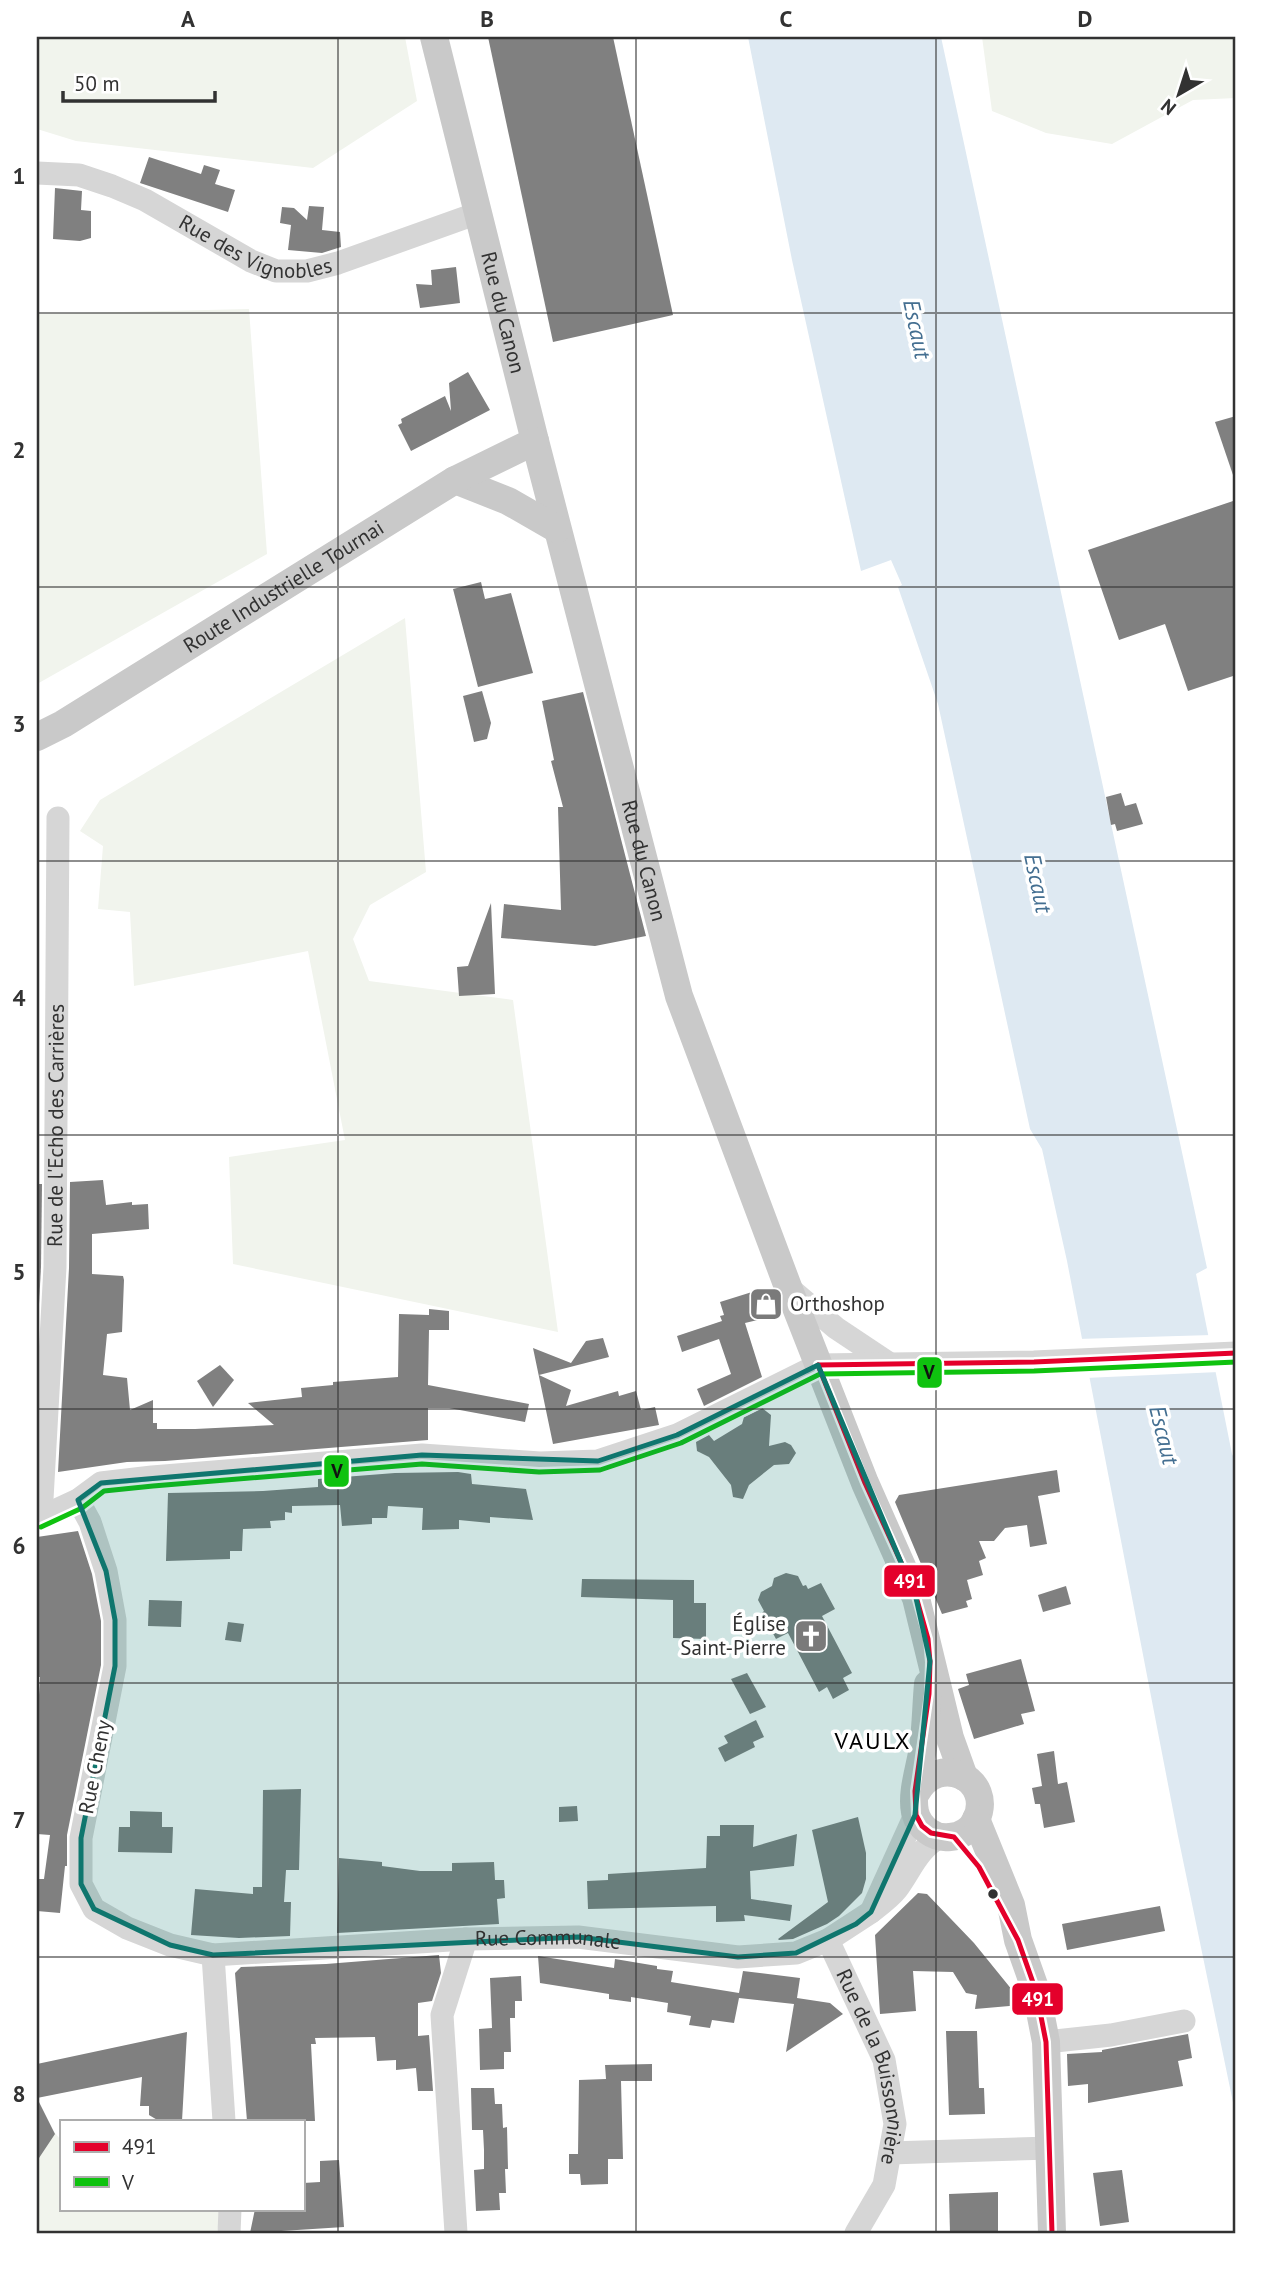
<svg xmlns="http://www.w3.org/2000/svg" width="1273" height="2270" font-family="'PT Sans',sans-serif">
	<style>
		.green { fill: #f1f4ed }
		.water { fill: #dee9f2 }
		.pier { fill: #fff }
		.building { fill: #808080 }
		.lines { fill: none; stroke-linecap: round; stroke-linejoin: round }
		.minor { stroke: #d6d6d6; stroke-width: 23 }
		.major { stroke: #c9c9c9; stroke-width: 28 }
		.bus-1-casing { stroke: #fff; stroke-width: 10 }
		.bus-2-casing { stroke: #fff; stroke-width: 10 }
		.bus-1 { stroke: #e4002b; stroke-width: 5 }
		.bus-2 { stroke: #0fc20f; stroke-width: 5 }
		.marked { fill: #0f766e; fill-opacity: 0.2; stroke: #0f766e; stroke-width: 5; stroke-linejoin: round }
		.grid { fill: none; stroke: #323232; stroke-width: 2; stroke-opacity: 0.55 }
		.bus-dot { fill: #323232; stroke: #fff; stroke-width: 2.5 }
		.labels { text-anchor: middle; stroke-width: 7; stroke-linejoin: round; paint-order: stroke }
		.street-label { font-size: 21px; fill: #323232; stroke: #fff }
		.poi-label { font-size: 21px; fill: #323232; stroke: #fff; text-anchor: start }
		.water-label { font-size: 23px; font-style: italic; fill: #446f91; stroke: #fff }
		.quarter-label { font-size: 24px; letter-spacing: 2px; fill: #000; stroke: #fff }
		.line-badge { stroke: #fff; stroke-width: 2.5 }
		.badge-label { font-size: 19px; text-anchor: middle; font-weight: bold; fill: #fff }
		.pale-badge-label { font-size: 19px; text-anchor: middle; font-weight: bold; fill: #111 }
		.neatline { fill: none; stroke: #323232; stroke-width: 2.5 }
		.grid-label { font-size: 23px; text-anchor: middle; font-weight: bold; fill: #323232 }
	</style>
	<rect width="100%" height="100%" fill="#fff"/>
	<g class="green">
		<polygon points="37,37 405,37 417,101 313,168 76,141 37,129"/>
		<polygon points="982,37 1236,37 1236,98 1193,100 1112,144 1046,133 992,111"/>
		<polygon points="249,309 267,554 37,684 37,314"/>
		<polygon points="405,618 426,872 370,905 353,939 369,981 513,1000 558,1332 233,1264 229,1157 345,1140 308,951 134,986 130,912 98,909 103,846 80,831 100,800"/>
		<polygon points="54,2132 61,2140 61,2209 221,2209 217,2233 37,2233 37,2159"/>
	</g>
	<polygon class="water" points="748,37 941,37 1207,1268 1196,1274 1232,1454 1236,1462 1236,2117 1178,1836 1067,1261 1042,1149 1030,1129 938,704 898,587 902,585 891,560 861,571 792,260"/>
	<polygon class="pier" points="1212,1335 1219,1372 1085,1378 1077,1339"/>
	<g class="building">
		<polygon points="488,37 613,37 673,315 553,342"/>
		<polygon points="149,157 201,174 204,165 220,170 215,184 235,190 228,212 140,183"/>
		<polygon points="55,188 82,191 81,210 91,211 91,238 80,241 53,239"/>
		<polygon points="309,206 324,207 322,230 340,232 341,247 322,253 288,250 291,225 280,223 282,207 294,208 307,220"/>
		<polygon points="456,267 460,303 420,308 416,284 432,285 431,270"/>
		<polygon points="468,372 490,410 411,451 398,425 402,423 401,419 445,396 451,411 449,383"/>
		<polygon points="1236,416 1236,474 1233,475 1215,422"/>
		<polygon points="1236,500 1236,675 1188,691 1165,624 1119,640 1088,550"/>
		<polygon points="481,582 485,599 511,593 533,673 478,687 453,589"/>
		<polygon points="482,691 491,723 487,739 474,742 463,696"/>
		<polygon points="583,692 646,936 595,946 501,938 504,904 561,910 558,807 563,807 551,761 554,760 542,701"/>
		<polygon points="1121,793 1125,806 1136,803 1143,824 1117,831 1115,824 1111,825 1106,797"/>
		<polygon points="491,903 495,994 459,996 457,967 468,966"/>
		<polygon points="103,1180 106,1205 132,1202 132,1205 148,1204 149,1229 92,1234 92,1274 123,1276 124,1280 122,1332 107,1334 103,1375 127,1378 130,1410 153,1400 153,1423 157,1423 157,1429 195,1429 274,1425 248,1403 302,1397 301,1388 333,1385 333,1382 398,1377 399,1314 429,1315 429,1309 449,1311 449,1330 429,1330 428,1385 529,1404 525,1422 449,1408 428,1408 428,1440 165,1461 127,1462 58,1472 69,1268 70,1182"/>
		<polygon points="37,1184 42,1184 41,1267 37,1342"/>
		<polygon points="765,1288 774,1316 745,1323 762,1377 704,1406 697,1389 731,1374 719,1339 682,1352 677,1336 722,1321 720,1316 724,1315 720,1302"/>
		<polygon points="603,1338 609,1357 539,1375 571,1390 566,1406 618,1391 619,1396 636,1391 641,1410 655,1407 659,1425 553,1444 533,1348 571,1363 586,1341"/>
		<polygon points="220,1365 234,1380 213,1407 197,1381"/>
		<polygon points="762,1408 771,1415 769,1446 785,1442 791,1445 796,1453 789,1464 774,1465 749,1485 743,1499 733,1497 731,1485 709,1457 697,1451 696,1442 709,1435 714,1441 742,1424 744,1417"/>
		<polygon points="1057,1470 1060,1492 1038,1496 1047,1544 1030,1547 1027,1525 1005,1528 994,1541 979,1541 986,1558 979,1561 983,1575 967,1580 972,1599 966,1601 968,1607 942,1614 895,1502 899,1495"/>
		<polygon points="458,1472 471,1474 472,1484 526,1489 533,1520 490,1517 490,1523 459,1520 459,1529 422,1530 423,1508 388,1506 387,1518 372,1518 372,1524 342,1526 340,1505 292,1506 292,1513 285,1512 285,1520 270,1521 271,1528 243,1529 242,1551 230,1551 230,1559 166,1561 168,1493 263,1491 318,1487 318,1479 395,1473"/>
		<polygon points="78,1531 92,1574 101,1621 101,1665 67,1835 67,1866 65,1866 60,1913 37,1911 37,1879 44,1879 50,1835 37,1834 37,1731 40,1677 37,1677 37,1537"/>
		<polygon points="786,1573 798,1576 803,1586 806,1585 808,1589 821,1583 835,1609 822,1616 852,1673 843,1678 849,1690 833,1699 827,1687 819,1692 788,1633 776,1639 762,1613 764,1611 758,1600 761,1592 772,1586 774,1578"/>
		<polygon points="582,1579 694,1580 694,1603 706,1603 706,1639 673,1638 673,1600 581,1597"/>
		<polygon points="1066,1586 1071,1604 1043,1612 1038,1595"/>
		<polygon points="149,1600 182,1601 181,1627 148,1626"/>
		<polygon points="228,1622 244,1624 241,1642 225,1640"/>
		<polygon points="1021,1659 1035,1711 1021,1714 1024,1724 974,1739 958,1689 969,1685 966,1674"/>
		<polygon points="747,1673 766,1707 750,1714 731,1679"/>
		<polygon points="756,1720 764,1737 753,1742 755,1747 725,1762 718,1748 728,1743 724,1736"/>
		<polygon points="1054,1751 1058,1784 1067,1782 1075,1822 1044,1828 1040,1804 1035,1804 1032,1788 1042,1786 1037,1754"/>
		<polygon points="301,1789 299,1870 286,1870 284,1902 291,1902 290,1936 239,1938 191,1935 195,1889 253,1894 253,1887 262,1887 263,1790"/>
		<polygon points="577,1806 578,1821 559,1822 559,1807"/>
		<polygon points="130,1811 162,1812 162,1827 173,1827 172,1853 118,1852 119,1827 130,1827"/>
		<polygon points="858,1817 866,1853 866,1879 862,1893 839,1916 827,1924 793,1939 779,1940 778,1939 828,1902 812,1830"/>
		<polygon points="720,1825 754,1825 753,1847 797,1834 794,1866 750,1871 751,1899 792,1905 790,1921 744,1915 745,1921 716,1922 716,1906 588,1909 587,1881 608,1880 608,1874 706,1868 707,1836 720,1836"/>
		<polygon points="339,1858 382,1862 382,1866 420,1871 452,1871 452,1863 494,1862 495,1880 504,1880 505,1898 497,1899 499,1924 337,1933"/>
		<polygon points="918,1893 927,1894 974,1943 1021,2001 1022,2005 975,2009 977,1995 966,1993 953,1972 913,1971 916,2011 880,2014 875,1935"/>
		<polygon points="1160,1906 1165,1931 1067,1950 1062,1924"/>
		<polygon points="439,1955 441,1973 432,2001 418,2003 418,2036 429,2035 433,2091 418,2091 416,2068 396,2070 396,2060 377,2061 375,2037 315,2038 316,2044 311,2044 315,2121 247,2121 235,1973 241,1967 326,1964"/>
		<polygon points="538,1956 614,1968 615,1959 657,1966 657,1969 673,1971 671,1982 739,1993 743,1971 800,1978 797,1998 830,2003 843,2014 786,2052 794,2004 739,1998 734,2023 712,2020 710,2028 689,2025 691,2016 667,2012 668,2003 631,1997 631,2002 609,1999 609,1994 540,1983"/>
		<polygon points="521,1976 522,2001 515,2001 515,2018 510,2018 511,2052 504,2052 504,2069 480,2070 479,2029 492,2028 490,1978"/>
		<polygon points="946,2031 977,2031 979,2088 984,2088 985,2114 949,2115"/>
		<polygon points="187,2032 182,2121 159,2121 149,2115 149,2106 140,2106 142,2077 37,2098 55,2134 37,2161 37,2064"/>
		<polygon points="1188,2034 1192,2058 1178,2061 1183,2086 1088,2103 1088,2084 1068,2086 1067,2054 1102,2052 1102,2050"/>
		<polygon points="652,2064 652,2081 621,2081 623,2159 608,2159 608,2184 581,2185 580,2174 569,2174 569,2154 578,2154 579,2080 606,2079 605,2065"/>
		<polygon points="471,2088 494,2088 495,2104 502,2104 503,2128 507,2127 508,2169 505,2169 506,2193 499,2193 500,2210 476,2211 474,2170 484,2169 484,2150 483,2130 472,2130"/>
		<polygon points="339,2160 344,2227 250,2233 255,2209 303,2209 303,2183 320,2182 320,2161"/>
		<polygon points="1122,2170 1129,2222 1100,2226 1093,2173"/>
		<polygon points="998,2192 998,2233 950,2233 949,2194"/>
	</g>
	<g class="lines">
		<g class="minor">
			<path id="s1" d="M37 173 79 175 112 186 145 200 251 261 276 271H307L338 263 478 213"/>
			<polyline points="788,1287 836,1328 890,1364"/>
			<path id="s2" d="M78 1500 90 1522 106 1571 115 1620V1666L81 1838V1884L94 1909 127 1928 170 1945 213 1955 466 1939 578 1937 738 1957 796 1953 828 1940 871 1912"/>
			<path id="s3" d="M41 1517 55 1267 58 818"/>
			<polyline points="37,1519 78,1500 101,1483 152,1477 422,1455 540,1463 598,1461 677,1435 818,1365 1034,1362 1236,1353"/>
			<path d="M915 1815 871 1912C880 1905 890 1898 897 1889 911 1870 918 1849 940 1837"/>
			<path id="s4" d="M828 1940 884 2060 895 2124 884 2185 856 2233"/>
			<polyline points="213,1955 224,2121"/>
			<polyline points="1046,2042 1111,2035 1184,2021"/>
			<polyline points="890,2153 1051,2148"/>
			<polyline points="229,2233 230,2209"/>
			<polyline points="456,2233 442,2015 466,1939"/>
		</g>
		<g class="major">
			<path id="s5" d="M434 37 535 441 679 996 788 1287 865 1483 916 1598 950 1738 964 1777"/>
			<polyline points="455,480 508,501 557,529"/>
			<path id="s6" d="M37 737 63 724 455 480 535 441"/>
			<path d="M916 1793C939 1751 995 1780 976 1820 971 1830 961 1836 950 1837 934 1839 919 1828 915 1812 911 1793 920 1767 923 1748 926 1727 926 1706 928 1684"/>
			<polyline points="976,1819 1011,1905 1018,1940 1036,1991 1046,2042 1052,2233"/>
		</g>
		<g class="bus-1-casing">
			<g id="bus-1">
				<polyline points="818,1365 865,1483 915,1593 928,1639 930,1662 929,1694 915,1791 916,1815 922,1826 931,1833 954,1837 979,1867 1018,1940 1036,1991 1046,2042 1052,2233"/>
				<polyline points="818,1365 1034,1362 1236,1353"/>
			</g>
		</g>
		<g class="bus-2-casing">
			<polyline id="bus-2" points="41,1527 82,1508 104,1491 153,1486 422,1464 539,1472 600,1470 681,1443 820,1374 1034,1371 1236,1362"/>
		</g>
		<use href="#bus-1" class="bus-1"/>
		<use href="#bus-2" class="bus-2"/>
	</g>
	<path class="marked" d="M818 1365 916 1598 930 1661 915 1815 871 1912 856 1924 796 1953 738 1957 578 1937 213 1955 170 1945 94 1909 81 1884V1838L115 1666V1620L106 1571 78 1500 101 1483 422 1455 598 1461 677 1435Z"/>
	<path class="grid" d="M338 37V2233M636 37V2233M936 37V2233M37 313H1236M37 587H1236M37 861H1236M37 1135H1236M37 1409H1236M37 1683H1236M37 1957H1236"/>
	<defs>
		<g id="shop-square" transform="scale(1.75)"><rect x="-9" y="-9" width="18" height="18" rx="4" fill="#7a7a7a" stroke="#fff"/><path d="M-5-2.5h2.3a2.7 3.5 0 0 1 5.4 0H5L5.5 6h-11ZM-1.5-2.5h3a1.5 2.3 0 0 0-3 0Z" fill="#fff"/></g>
		<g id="church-square" transform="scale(1.75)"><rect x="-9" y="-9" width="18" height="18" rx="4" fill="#7a7a7a" stroke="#fff"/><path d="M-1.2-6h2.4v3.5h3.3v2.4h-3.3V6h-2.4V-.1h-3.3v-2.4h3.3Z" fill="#fff"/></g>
	</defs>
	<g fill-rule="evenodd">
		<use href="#shop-square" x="766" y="1304"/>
		<use href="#church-square" x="811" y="1636"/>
	</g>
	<circle class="bus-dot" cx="993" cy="1894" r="6"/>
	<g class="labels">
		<g class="street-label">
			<text dy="7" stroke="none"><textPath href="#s1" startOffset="236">Rue des Vignobles</textPath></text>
			<text dy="7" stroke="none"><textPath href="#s5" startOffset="284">Rue du Canon</textPath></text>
			<text dy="7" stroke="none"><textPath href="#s6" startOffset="289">Route Industrielle Tournai</textPath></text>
			<text dy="7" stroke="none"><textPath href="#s5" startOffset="850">Rue du Canon</textPath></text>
			<text dy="7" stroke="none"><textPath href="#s3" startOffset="392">Rue de l'Echo des Carrières</textPath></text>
			<text transform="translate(95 1767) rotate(-79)" y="7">Rue Cheny</text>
			<text dy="7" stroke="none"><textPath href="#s2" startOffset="886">Rue Communale</textPath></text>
			<text dy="7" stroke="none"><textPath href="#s4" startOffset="136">Rue de la Buissonnière</textPath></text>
		</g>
		<g class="poi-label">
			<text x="790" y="1311">Orthoshop</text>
			<text x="786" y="1631" text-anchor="end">Église<tspan x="786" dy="24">Saint-Pierre</tspan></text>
		</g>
		<g class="water-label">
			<text transform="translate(917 329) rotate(78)" y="8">Escaut</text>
			<text transform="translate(1038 883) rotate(78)" y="8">Escaut</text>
			<text transform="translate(1164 1435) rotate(76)" y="8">Escaut</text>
		</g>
		<g class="quarter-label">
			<text x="873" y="1749">VAULX</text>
		</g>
	</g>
	<g class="line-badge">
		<rect x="916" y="1356" width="27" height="33" rx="7" fill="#0fc20f"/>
		<rect x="323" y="1454" width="27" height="34" rx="7" fill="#0fc20f"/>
		<rect x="883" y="1564" width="53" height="34" rx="7" fill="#e4002b"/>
		<rect x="1011" y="1982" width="53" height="34" rx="7" fill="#e4002b"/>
	</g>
	<g class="badge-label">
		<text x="910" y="1588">491</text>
		<text x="1038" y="2006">491</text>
	</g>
	<g class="pale-badge-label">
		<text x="929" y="1379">V</text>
		<text x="337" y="1478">V</text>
	</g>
	<rect width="1273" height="2270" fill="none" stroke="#ffffff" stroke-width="77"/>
	<rect x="60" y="2120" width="245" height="91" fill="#ffffff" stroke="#adadad" stroke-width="2"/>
	<rect x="74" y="2142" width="35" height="10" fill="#e4002b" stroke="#adadad" stroke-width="2"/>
	<text x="122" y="2154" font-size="21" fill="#323232">491</text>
	<rect x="74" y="2177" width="35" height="10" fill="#0fc20f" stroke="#adadad" stroke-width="2"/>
	<text x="122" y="2190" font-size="21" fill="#323232">V</text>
	<g transform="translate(1179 94) rotate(219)" stroke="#ffffff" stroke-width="5" paint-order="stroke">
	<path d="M0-5L12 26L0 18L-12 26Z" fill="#323232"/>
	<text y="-10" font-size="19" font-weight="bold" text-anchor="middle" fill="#323232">N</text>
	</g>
	<path d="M63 91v10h152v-10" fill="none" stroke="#323232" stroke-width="3.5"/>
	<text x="74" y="91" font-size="21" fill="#323232" stroke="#ffffff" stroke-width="5" paint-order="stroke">50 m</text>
	<rect x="38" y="38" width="1196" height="2194" class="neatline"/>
	<g class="grid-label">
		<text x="188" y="27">A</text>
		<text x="487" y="27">B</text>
		<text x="786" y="27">C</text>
		<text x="1085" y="27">D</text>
		<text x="19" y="184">1</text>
		<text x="19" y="458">2</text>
		<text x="19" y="732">3</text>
		<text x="19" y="1006">4</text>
		<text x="19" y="1280">5</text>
		<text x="19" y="1554">6</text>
		<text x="19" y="1828">7</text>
		<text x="19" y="2102">8</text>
	</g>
</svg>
